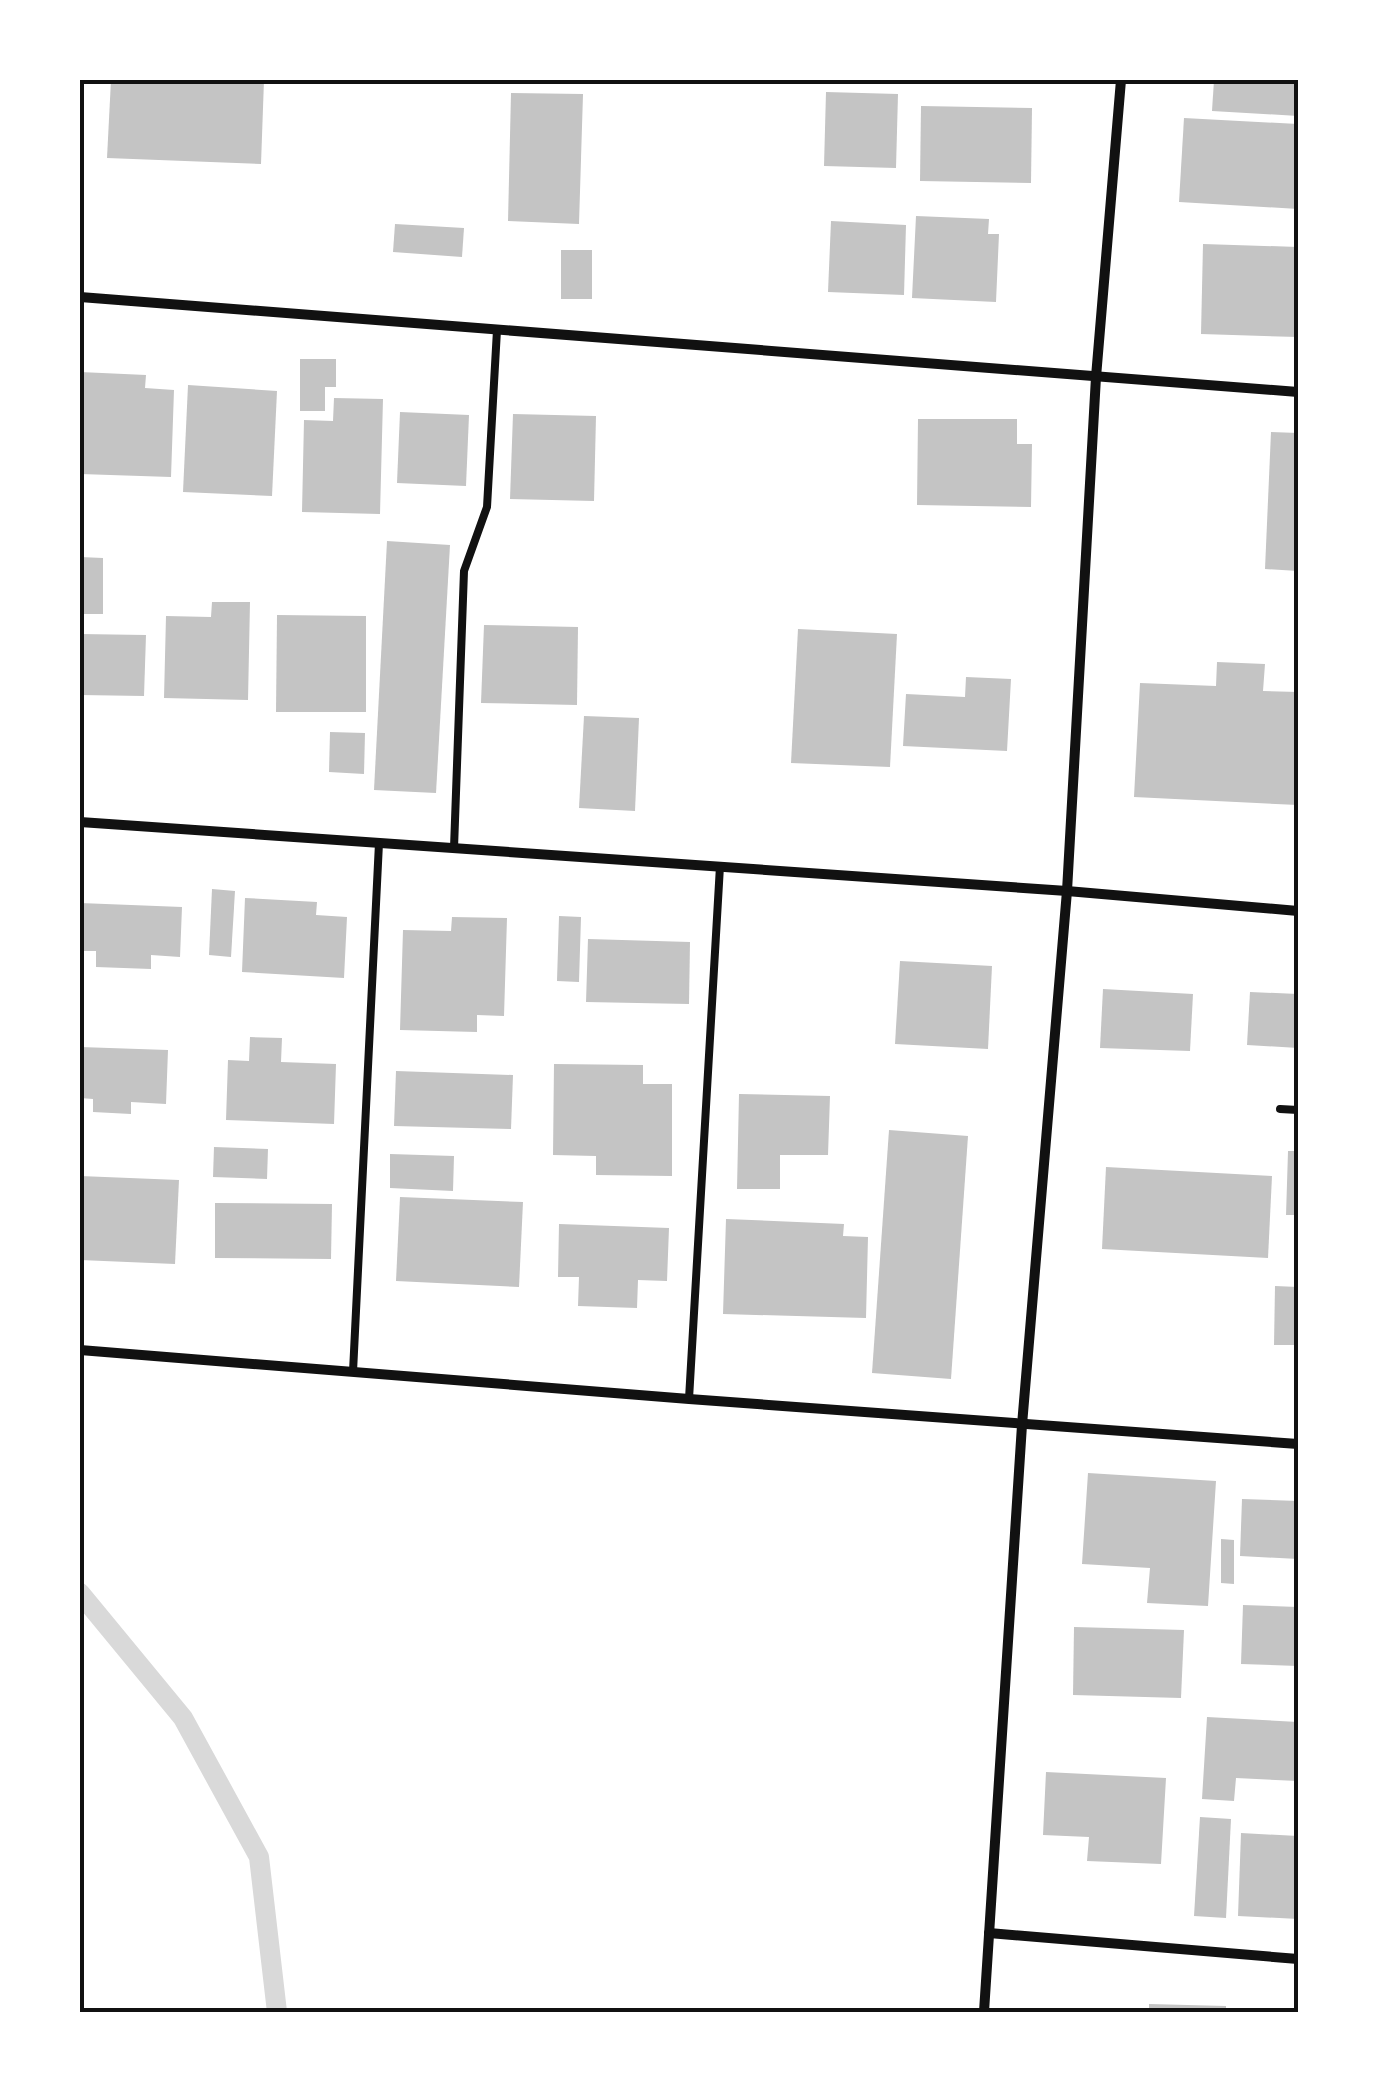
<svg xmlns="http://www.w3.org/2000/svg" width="1378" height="2092" font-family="'Sofia Sans Condensed',sans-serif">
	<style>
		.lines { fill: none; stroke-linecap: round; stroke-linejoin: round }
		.stream { stroke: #d9d9d9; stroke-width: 20 }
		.building { fill: #c4c4c4 }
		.service { stroke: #111; stroke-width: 8 }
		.minor { stroke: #111; stroke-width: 10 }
		.neatline { fill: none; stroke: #111; stroke-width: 4 }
	</style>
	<rect width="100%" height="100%" fill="#fff"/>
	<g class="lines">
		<polyline class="stream" points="80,1593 183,1718 259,1857 277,2012"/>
	</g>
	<g class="building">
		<polygon points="111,80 264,80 261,164 107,158"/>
		<polygon points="1214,80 1298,80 1298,116 1212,111"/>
		<polygon points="826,92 898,94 896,168 824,166"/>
		<polygon points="511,93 583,94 579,224 508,221"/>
		<polygon points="921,106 1032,108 1031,183 920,181"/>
		<polygon points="1184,118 1298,124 1298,209 1179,202"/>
		<polygon points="916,216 989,219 988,234 999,234 996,302 912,298"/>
		<polygon points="831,221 906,225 904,295 828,292"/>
		<polygon points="395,224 464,228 462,257 393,252"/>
		<polygon points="1203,244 1298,247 1298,337 1201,334"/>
		<rect x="561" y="250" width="31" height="49"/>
		<polygon points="300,359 336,359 336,387 325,387 325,411 300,411"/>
		<polygon points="80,372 146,375 145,388 174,390 171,477 80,474"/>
		<polygon points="188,385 277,391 272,496 183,492"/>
		<polygon points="334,398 383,399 380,514 302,512 304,420 333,421"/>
		<polygon points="400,412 469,415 466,486 397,483"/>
		<polygon points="513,414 596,416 594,501 510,499"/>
		<polygon points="918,419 1017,419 1017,444 1032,444 1031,507 917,505"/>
		<polygon points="1271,432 1298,433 1298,571 1265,569"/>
		<polygon points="387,541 450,545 436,793 374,790"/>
		<polygon points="80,557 103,558 103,614 80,614"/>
		<polygon points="212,602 250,602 248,700 164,698 166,616 211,617"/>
		<polygon points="277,615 366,616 366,712 276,712"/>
		<polygon points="484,625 578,627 577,705 481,703"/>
		<polygon points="798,629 897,634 890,767 791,763"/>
		<polygon points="80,634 146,635 144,696 80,695"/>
		<polygon points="1217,662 1265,664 1263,691 1298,692 1298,805 1134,797 1140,683 1216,686"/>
		<polygon points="966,677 1011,679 1007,751 903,746 906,694 965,697"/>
		<polygon points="584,716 639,718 635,811 579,808"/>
		<polygon points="330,732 365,733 364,774 329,772"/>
		<polygon points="212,889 235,891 231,957 209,955"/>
		<polygon points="245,898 317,902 316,915 347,917 344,978 242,972"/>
		<polygon points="80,903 182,907 180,957 151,955 151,969 96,967 96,951 80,951"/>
		<polygon points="559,916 581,917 579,982 557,981"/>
		<polygon points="452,917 507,918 504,1016 477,1015 477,1032 400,1030 403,930 451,931"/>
		<polygon points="588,939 690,942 689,1004 586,1002"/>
		<polygon points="900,961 992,966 988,1049 895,1044"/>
		<polygon points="1103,989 1193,994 1190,1051 1100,1048"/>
		<polygon points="1250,992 1298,994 1298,1048 1247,1045"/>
		<polygon points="250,1037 282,1038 281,1062 336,1064 334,1124 226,1120 228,1060 249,1061"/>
		<polygon points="80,1047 168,1050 166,1104 131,1102 131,1114 93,1112 93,1099 80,1098"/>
		<polygon points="554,1064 643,1065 643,1084 672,1084 672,1176 596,1175 596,1156 553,1155"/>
		<polygon points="396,1071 513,1075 511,1129 394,1126"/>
		<polygon points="739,1094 830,1096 828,1155 780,1155 780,1189 737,1189"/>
		<polygon points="889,1130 968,1136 951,1379 872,1373"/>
		<polygon points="214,1147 268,1149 267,1179 213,1177"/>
		<polygon points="1288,1151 1298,1151 1298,1215 1286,1215"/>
		<polygon points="390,1154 454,1156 453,1191 390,1188"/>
		<polygon points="1106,1167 1272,1176 1268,1258 1102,1249"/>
		<polygon points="80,1176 179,1180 175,1264 80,1260"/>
		<polygon points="400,1197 523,1202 519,1287 396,1281"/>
		<polygon points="215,1203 332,1204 331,1259 215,1258"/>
		<polygon points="726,1219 844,1224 843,1236 868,1237 866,1318 723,1314"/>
		<polygon points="559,1224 669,1228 667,1281 638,1280 637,1308 578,1306 579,1277 558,1277"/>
		<polygon points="1275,1286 1298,1287 1298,1345 1274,1345"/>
		<polygon points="1088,1473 1216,1481 1208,1606 1147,1603 1150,1568 1082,1564"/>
		<polygon points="1242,1499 1298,1501 1298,1559 1240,1556"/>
		<polygon points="1221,1539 1234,1540 1234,1584 1221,1583"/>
		<polygon points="1243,1605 1298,1607 1298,1666 1241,1664"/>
		<polygon points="1074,1627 1184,1630 1181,1698 1073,1695"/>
		<polygon points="1207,1717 1298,1722 1298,1781 1236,1778 1234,1801 1202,1799"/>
		<polygon points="1046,1772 1166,1778 1161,1864 1087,1861 1089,1837 1043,1835"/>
		<polygon points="1200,1817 1231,1819 1226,1918 1194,1916"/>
		<polygon points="1241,1833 1298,1836 1298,1919 1238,1916"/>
		<polygon points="1149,2004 1226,2006 1226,2012 1149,2012"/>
	</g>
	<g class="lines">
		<g class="service">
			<polyline points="454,848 464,571 487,507 497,330"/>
			<polyline points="1280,1109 1298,1110"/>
			<polyline points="353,1372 379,843"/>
			<polyline points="689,1399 720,866"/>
		</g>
		<g class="minor">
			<polyline points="80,297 1298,392"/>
			<polyline points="80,822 1067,891 1298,911"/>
			<polyline points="80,1350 689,1399 1298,1444"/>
			<polyline points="989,1933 1298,1959"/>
			<polyline points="984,2012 1022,1425 1067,891 1096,377 1121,80"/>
		</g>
	</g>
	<rect width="1378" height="2092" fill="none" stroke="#ffffff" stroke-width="165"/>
	<rect x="82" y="82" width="1214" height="1928" class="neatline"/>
</svg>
